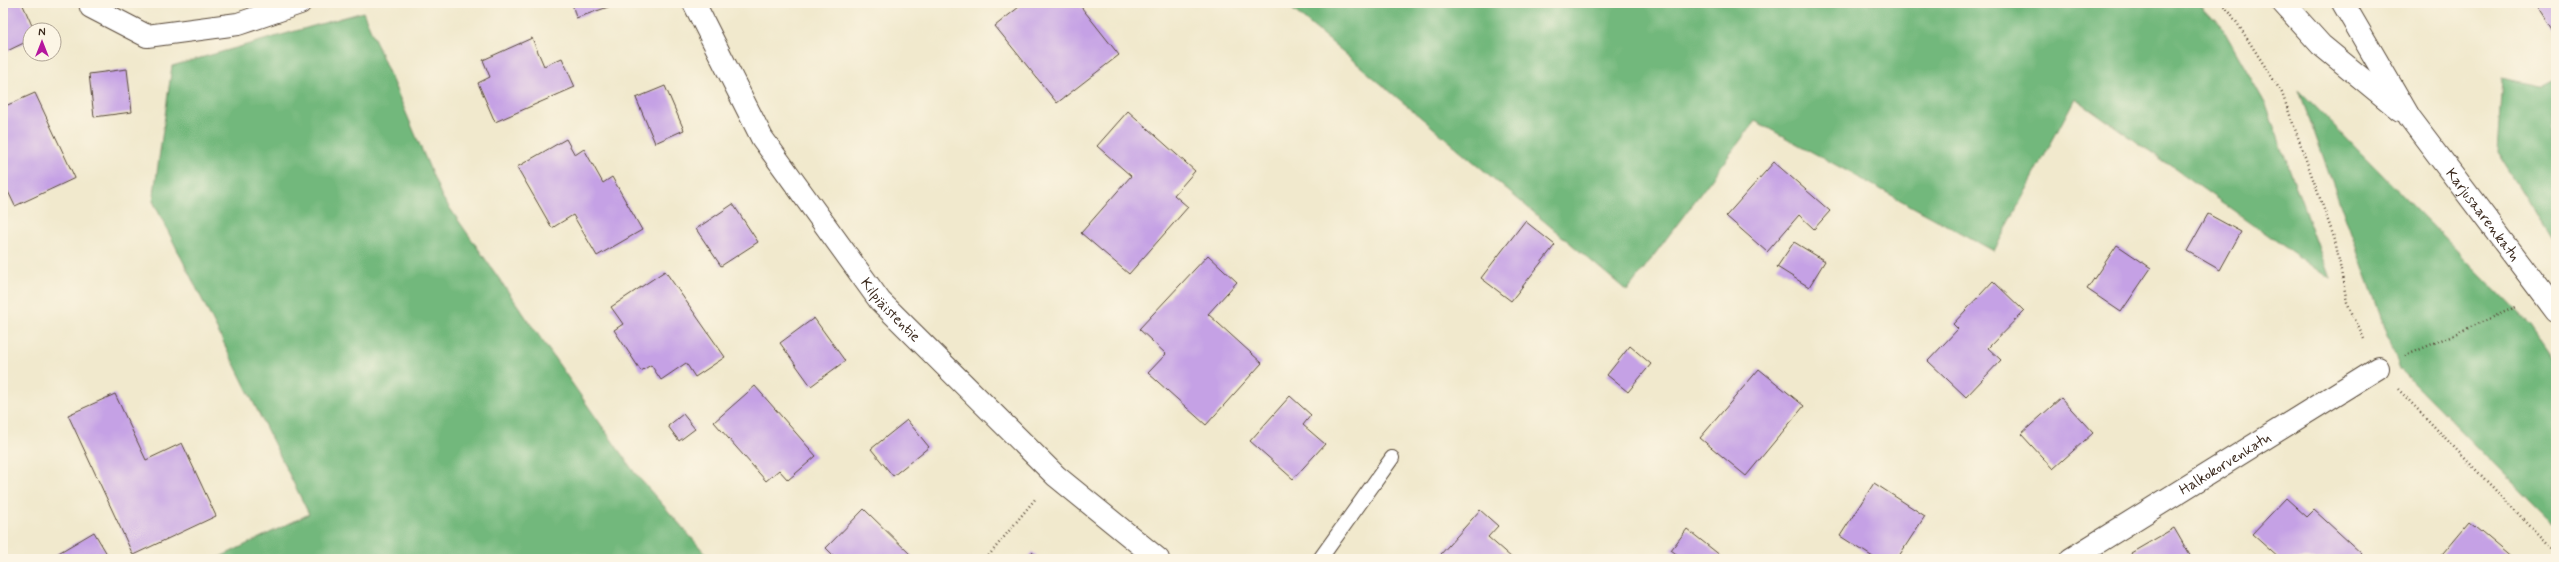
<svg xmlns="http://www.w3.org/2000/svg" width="2559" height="562" font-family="Mynerve,sans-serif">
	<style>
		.forest { fill: #72b87c; stroke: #56714d }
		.building { fill: #c5a1e5 }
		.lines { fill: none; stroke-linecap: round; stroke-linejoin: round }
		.lane-casing { stroke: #564738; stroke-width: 16 }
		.street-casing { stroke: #564738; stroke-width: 24 }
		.secondary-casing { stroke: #564738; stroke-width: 24 }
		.path { stroke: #564738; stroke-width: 2.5; stroke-dasharray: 1 3; stroke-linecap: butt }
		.lane { stroke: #fff; stroke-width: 14 }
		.street { stroke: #fff; stroke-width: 22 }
		.secondary { stroke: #fff; stroke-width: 22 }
		.labels { text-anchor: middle; stroke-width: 4; stroke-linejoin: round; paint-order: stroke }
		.street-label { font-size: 15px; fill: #3b2a1e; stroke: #fcf5e5 }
	</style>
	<rect width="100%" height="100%" fill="#fcf5e5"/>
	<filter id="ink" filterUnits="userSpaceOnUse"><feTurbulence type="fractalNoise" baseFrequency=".025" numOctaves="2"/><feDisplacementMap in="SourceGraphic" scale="8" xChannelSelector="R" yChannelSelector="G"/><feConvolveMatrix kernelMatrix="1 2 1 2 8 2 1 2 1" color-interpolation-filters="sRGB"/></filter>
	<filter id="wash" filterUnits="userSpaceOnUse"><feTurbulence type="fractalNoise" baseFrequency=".012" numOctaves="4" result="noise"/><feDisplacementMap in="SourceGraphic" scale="16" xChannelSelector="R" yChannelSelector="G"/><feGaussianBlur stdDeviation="0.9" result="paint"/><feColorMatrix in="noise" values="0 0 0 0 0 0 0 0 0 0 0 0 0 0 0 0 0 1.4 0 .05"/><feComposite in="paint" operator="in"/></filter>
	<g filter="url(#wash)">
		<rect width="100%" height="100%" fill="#f1e9cd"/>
		<g class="forest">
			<polygon points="1285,3 2198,3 2223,29 2266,105 2330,279 2075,98 1994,251 1755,121 1627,291"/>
			<polygon points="363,12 442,197 634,472 710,559 216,559 309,514 153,201 172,66"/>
			<polygon points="2502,78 2540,86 2556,78 2556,246 2497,152"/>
			<polygon points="2299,90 2530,325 2556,363 2556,526 2400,369"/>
		</g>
		<g id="blocks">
			<g class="building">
				<polygon points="3,3 22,3 34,30 30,30 30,40 3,53"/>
				<polygon points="572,3 620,3 576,18"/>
				<polygon points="1024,3 1078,3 1119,55 1057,103 995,26"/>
				<polygon points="2536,3 2556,3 2556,34"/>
				<polygon points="532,38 544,66 562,58 575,87 495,122 478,83 490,77 483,60"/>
				<polygon points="127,69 132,112 94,117 89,74"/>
				<polygon points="665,86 684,130 655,143 636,98"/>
				<polygon points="35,93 75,178 15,206 3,181 3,107"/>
				<polygon points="1128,111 1195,171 1174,195 1188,207 1129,274 1081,233 1131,176 1097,146"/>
				<polygon points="566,139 575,155 584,149 603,183 612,177 642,230 597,256 573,215 552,228 517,167"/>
				<polygon points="1774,162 1830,211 1814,229 1799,215 1767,252 1726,216"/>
				<polygon points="733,204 758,242 721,266 696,229"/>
				<polygon points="2208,214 2241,232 2220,270 2187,251"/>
				<polygon points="1525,221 1555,245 1511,301 1481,278"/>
				<polygon points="1794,242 1825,261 1809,287 1777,267"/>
				<polygon points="2117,245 2151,268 2121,312 2087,289"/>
				<polygon points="1208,255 1237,282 1208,314 1262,363 1206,425 1148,373 1166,354 1139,329"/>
				<polygon points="665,271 725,357 695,377 686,363 661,380 651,365 641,371 614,330 623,324 611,307"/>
				<polygon points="1993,281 2024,311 1988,348 2001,360 1966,397 1928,361 1958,329 1953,324"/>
				<polygon points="814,318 845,361 811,386 780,343"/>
				<polygon points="1630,346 1651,364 1628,392 1607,375"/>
				<polygon points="1759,369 1804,406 1746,476 1700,438"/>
				<polygon points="755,386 816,456 788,480 779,470 766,481 714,422"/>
				<polygon points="115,394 146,460 182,443 216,516 133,555 68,415"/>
				<polygon points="1290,396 1311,415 1303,425 1325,444 1293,479 1250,441"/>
				<polygon points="2061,398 2093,433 2053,469 2021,434"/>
				<polygon points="683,414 695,429 679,441 668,426"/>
				<polygon points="907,420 929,447 893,476 871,449"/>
				<polygon points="1874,483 1925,516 1897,559 1876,559 1840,536"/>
				<polygon points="2286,498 2307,517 2314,510 2362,554 2357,559 2280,559 2252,534"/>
				<polygon points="864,509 915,559 837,559 826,548"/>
				<polygon points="1480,510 1498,526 1488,537 1512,558 1447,559 1441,554"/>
				<polygon points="2469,522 2513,559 2438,559"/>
				<polygon points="2174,528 2192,559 2135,559 2131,553"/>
				<polygon points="1687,529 1721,556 1718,559 1683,559 1671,550"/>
				<polygon points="94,532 110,559 57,559 55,555"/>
				<polygon points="1032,552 1040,559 1026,559"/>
			</g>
		</g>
	</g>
	<g filter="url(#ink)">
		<use href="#blocks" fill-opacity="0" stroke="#564738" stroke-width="1"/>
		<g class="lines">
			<g class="lane-casing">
				<polyline id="lane" points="1320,559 1392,458"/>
			</g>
			<g class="street-casing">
				<g id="street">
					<polyline points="90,3 91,7 147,36 238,24 300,3"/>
					<path id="s1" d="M694 3 762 138 880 301 1056 476 1158 559"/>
					<path id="s2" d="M2071 559 2378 368"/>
				</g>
			</g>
			<g class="secondary-casing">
				<g id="secondary">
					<polyline points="2283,3 2321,45 2400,110"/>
					<path id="s3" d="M2343 3 2410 118 2556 311"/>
				</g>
			</g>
			<g class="path">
				<polyline points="2221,3 2230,12 2282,93 2335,240 2347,302 2365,341"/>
				<polyline points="2405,356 2516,307"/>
				<polyline points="2398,389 2556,553"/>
				<polyline points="986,559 1036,498"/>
			</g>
			<use href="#lane" class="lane"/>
			<use href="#street" class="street"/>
			<use href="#secondary" class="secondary"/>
		</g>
	</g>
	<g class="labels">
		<g class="street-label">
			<text dy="5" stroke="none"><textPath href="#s3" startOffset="254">Karjusaarenkatu</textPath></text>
			<text dy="5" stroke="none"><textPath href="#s1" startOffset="366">Kilpiäistentie</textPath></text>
			<text dy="5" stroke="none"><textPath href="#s2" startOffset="181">Halkokorvenkatu</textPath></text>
		</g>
	</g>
	<rect width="2559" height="562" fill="none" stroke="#fcf5e5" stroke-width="16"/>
	<g transform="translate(42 42)"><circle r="19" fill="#fcf5e5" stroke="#afa495"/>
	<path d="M0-3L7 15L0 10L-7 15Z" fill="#b5179e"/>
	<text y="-6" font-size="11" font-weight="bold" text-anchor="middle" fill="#3b2a1e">N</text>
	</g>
</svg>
